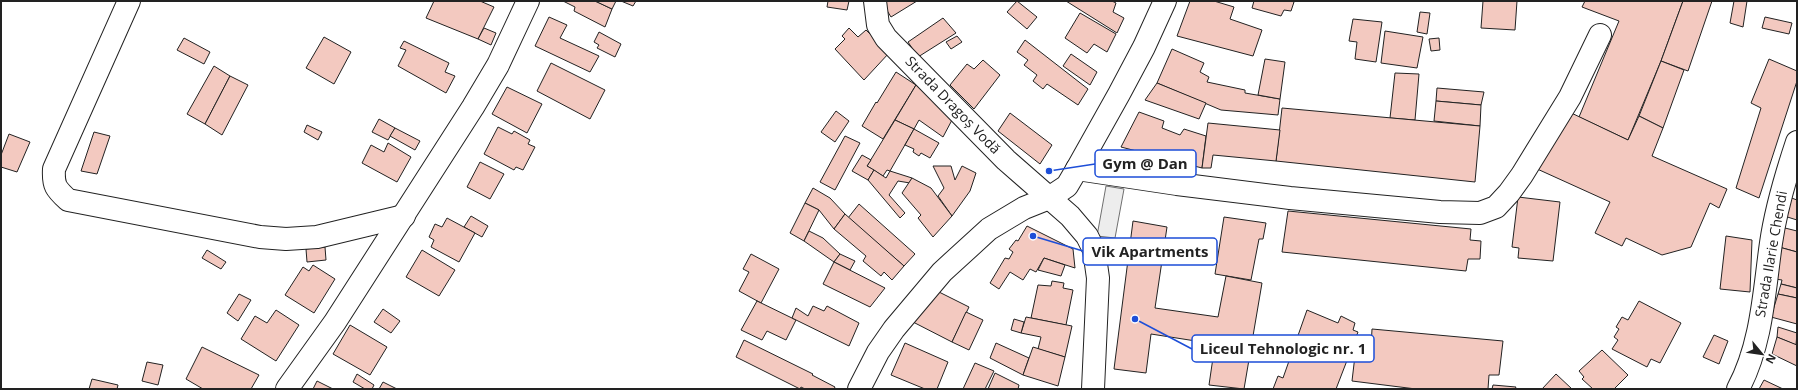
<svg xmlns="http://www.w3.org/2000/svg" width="1798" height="390" font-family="'Open Sans',sans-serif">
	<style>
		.parking { fill: #ededed; stroke: #6f6f6f }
		.building { fill: #f3c9c0; stroke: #222 }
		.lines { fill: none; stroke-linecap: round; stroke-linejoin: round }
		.minor-casing { stroke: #222; stroke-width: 24 }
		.major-casing { stroke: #222; stroke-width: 24 }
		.minor { stroke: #fff; stroke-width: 22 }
		.major { stroke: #fff; stroke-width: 22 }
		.labels { text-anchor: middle; stroke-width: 3; stroke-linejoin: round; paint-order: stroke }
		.street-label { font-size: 14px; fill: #222; stroke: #fff }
		.leader { fill: none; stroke: #1d4ed8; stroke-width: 1.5 }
		.callout-dot { fill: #1d4ed8; stroke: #fff; stroke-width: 1.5 }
		.callout { fill: #fff; stroke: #1d4ed8; stroke-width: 1.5 }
		.callout-label { font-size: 15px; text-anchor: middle; font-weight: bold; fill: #222 }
	</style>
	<rect width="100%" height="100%" fill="#fff"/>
	<polygon class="parking" points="1106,186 1124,189 1115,238 1097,236"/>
	<g class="building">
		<polygon points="434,1 480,1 494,7 478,39 426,18"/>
		<polygon points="563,1 595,1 612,9 605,27 574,11 575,7"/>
		<polygon points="595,1 616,1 612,9"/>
		<polygon points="621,1 636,1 633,6"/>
		<polygon points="828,1 849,1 847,10 827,7"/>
		<polygon points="888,1 917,1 891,17 883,4"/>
		<polygon points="1017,1 1037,17 1027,29 1007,12"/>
		<polygon points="1066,1 1112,1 1116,3 1113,12 1124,18 1117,33"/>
		<polygon points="1190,1 1214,1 1234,7 1230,19 1262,30 1253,56 1177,36"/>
		<polygon points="1254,1 1291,1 1294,2 1291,11 1284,10 1281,16 1252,8"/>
		<polygon points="1483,1 1517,1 1515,30 1481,28"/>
		<polygon points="1585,1 1683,1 1661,61 1628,140 1579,117 1619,21 1582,7"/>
		<polygon points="1683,1 1712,1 1688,71 1661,61"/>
		<polygon points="1734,1 1747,1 1743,27 1730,23"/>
		<polygon points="1420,12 1430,13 1427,34 1417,32"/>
		<polygon points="1080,13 1116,34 1107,52 1094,44 1087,53 1065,38"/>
		<polygon points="549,17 567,25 560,38 599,56 590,72 535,46"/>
		<polygon points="1765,17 1792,23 1789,34 1762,28"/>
		<polygon points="943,18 956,33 918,57 908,42"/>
		<polygon points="1353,19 1382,22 1376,62 1355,59 1357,42 1349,41"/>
		<polygon points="484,28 496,33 491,45 478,39"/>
		<polygon points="849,28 858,37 866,30 889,53 864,80 835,49 845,39 842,36"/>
		<polygon points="1385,31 1423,37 1417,68 1381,63"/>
		<polygon points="599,32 621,44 615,57 597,48 599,45 594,42"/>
		<polygon points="957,36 962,42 951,49 946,42"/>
		<polygon points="324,37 351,52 334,84 306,68"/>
		<polygon points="184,38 210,52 204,64 177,50"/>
		<polygon points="1439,38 1440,50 1431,51 1429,39"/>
		<polygon points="1025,40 1088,89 1078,105 1047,84 1043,89 1033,81 1037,75 1024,65 1028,60 1017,52"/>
		<polygon points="404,41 449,63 445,72 455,76 446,93 398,66 406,50 400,48"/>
		<polygon points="1172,49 1204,63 1200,72 1209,77 1207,82 1245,90 1245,93 1280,99 1278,115 1221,110 1157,83"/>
		<polygon points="1071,54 1097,72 1090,85 1063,66"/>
		<polygon points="1265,59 1285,62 1280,99 1258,95"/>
		<polygon points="1769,59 1797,71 1797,81 1759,198 1736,188 1761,108 1751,103"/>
		<polygon points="983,60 1000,75 974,109 950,85 967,64 974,69"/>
		<polygon points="1661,61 1684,70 1663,128 1639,116"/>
		<polygon points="551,63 605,90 590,119 537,91"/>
		<polygon points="214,66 230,76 205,124 187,114"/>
		<polygon points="896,72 916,85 883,139 862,126 876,102 877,103"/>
		<polygon points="1395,73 1419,74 1415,120 1390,118"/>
		<polygon points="230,76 248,85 222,135 205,124"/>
		<polygon points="1157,83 1206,103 1199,119 1145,100"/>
		<polygon points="916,85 952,120 943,137 919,120 914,129 895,120"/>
		<polygon points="507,87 542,104 527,133 492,114"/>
		<polygon points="1437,88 1484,92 1481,105 1436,101"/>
		<polygon points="1436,101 1481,105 1480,126 1434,121"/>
		<polygon points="1282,108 1480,126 1475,182 1276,161"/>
		<polygon points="1565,110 1628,140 1639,116 1663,128 1652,156 1727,189 1719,208 1710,203 1691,247 1662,255 1626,238 1622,246 1595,233 1610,202 1535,168"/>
		<polygon points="836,111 849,121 835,142 821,132"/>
		<polygon points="1139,112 1164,121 1162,128 1180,135 1184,129 1206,136 1202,168 1121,147"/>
		<polygon points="1010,113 1052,145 1040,164 998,131"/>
		<polygon points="379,119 395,128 388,140 372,132"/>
		<polygon points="895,120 914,129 890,171 887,170 883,176 867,166"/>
		<polygon points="1208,123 1280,130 1276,161 1213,155 1211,168 1202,168"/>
		<polygon points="307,125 322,132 318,140 304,132"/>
		<polygon points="498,127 512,134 514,131 530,140 528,144 535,147 523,170 516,167 514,170 484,154"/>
		<polygon points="395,128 420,141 415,150 390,136"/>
		<polygon points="914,129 939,143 930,158 921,153 919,156 913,152 914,149 905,145"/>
		<polygon points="94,132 110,136 97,174 81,171"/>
		<polygon points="9,134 30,142 17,172 1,167 1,155"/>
		<polygon points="845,136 860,143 835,190 820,182"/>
		<polygon points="388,143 411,157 397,182 362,163 371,145 384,152"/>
		<polygon points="862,155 871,160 867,166 874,170 868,180 852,171"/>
		<polygon points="480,162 504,174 490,199 467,187"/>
		<polygon points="933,166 951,166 955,180 962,166 976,173 970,191 952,216 938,196 944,188"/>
		<polygon points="874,170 886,178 890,171 912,178 910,183 898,181 889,195 905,213 900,218 868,180"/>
		<polygon points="912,178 931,188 952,216 933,237 918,218 921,215 902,193"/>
		<polygon points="813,188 830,198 845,214 834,229 819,210 805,203"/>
		<polygon points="1518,197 1560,202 1553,261 1518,258 1519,248 1512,247"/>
		<polygon points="1789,197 1797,200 1797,220 1781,215"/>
		<polygon points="805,203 819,210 804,241 790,233"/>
		<polygon points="859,204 915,254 904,266 848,218"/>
		<polygon points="1288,211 1471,229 1470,240 1481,241 1480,259 1468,259 1466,271 1282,252"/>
		<polygon points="845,214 904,266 892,280 884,272 881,276 863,261 866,256 834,229"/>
		<polygon points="471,216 488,226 482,237 464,227"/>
		<polygon points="1224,217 1266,223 1263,239 1259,239 1251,280 1215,274"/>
		<polygon points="447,218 475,233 459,262 431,247 434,240 429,237 435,224 442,227"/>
		<polygon points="1133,221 1167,227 1155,308 1218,317 1226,276 1262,283 1244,389 1209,385 1215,344 1151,334 1146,373 1114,369"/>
		<polygon points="1027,226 1073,249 1075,268 1044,258 1036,272 1030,269 1023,280 1010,272 999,289 990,283 1005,258 1009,259 1013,252 1009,249 1016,240 1018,241"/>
		<polygon points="1781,227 1797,231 1797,252 1779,247"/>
		<polygon points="809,231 823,238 840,254 834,262 804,241"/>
		<polygon points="1726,236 1752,240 1750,292 1720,289"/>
		<polygon points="325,247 326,260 307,262 306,249"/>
		<polygon points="1779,247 1797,252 1797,288 1781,284 1782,280 1775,279"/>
		<polygon points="207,250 226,262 221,269 202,258"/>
		<polygon points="422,250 455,270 439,296 406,277"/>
		<polygon points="751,254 779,269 761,303 739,291 749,272 743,269"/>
		<polygon points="840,254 855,261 850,270 834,262"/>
		<polygon points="1044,258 1065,265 1061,276 1038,270"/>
		<polygon points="834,262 885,288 870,307 823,284"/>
		<polygon points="313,265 335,279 314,313 285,295 303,267 309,271"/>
		<polygon points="1052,281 1064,283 1063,288 1073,290 1066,325 1031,318 1038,285 1051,286"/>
		<polygon points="1781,284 1797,288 1797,298 1778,294"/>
		<polygon points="939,292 969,307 952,342 913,322"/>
		<polygon points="239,294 251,300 238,321 227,313"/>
		<polygon points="1778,294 1797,298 1797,324 1771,317"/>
		<polygon points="757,301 796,320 786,340 767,331 762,340 741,330"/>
		<polygon points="1639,301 1681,323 1660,363 1651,359 1647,367 1612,349 1618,340 1614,337 1619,329 1616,327 1622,317 1628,320"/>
		<polygon points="813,306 824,311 827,306 859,323 849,346 792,318 796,308 808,316"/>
		<polygon points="383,309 400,321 391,333 374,322"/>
		<polygon points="276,310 299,325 276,361 241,339 255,316 267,323"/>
		<polygon points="1307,310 1338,323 1341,316 1355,323 1353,330 1358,332 1336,389 1273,389 1278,376 1283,378"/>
		<polygon points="966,312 983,320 969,350 952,342"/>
		<polygon points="1026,317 1072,326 1065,357 1038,349 1041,337 1021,333"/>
		<polygon points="1014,319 1024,322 1021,333 1011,330"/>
		<polygon points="350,325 387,347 370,375 333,354"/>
		<polygon points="1778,327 1797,333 1796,345 1777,337"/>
		<polygon points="1372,329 1503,341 1499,375 1489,375 1488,389 1416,389 1352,381 1356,347 1371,348"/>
		<polygon points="1714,335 1728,341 1719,364 1703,357"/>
		<polygon points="1777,337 1797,345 1797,366 1772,354"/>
		<polygon points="744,340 813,374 812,375 835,387 834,389 805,389 801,387 800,389 736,357"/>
		<polygon points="905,343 948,362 937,389 925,389 891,375"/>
		<polygon points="996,343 1029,358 1023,375 990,358"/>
		<polygon points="202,347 259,375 251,389 203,389 186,379"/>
		<polygon points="1033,347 1065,357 1058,386 1023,375"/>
		<polygon points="1602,350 1628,375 1614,389 1593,389 1582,379 1584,377 1579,371"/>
		<polygon points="147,362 163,365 158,385 142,381"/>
		<polygon points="975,363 994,371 985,389 963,389"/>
		<polygon points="995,373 1019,385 1018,389 988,389"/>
		<polygon points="357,374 374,385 372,389 365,389 353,382"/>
		<polygon points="1556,374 1572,389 1542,389"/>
		<polygon points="92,379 118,385 117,389 89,389"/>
		<polygon points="1764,380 1783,389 1759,389"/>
		<polygon points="317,381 333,389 313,389"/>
		<polygon points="383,382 397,389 379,389"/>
		<polygon points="1493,385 1516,387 1515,389 1492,389"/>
	</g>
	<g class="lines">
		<g class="minor-casing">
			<g id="minor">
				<path d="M129 1 54 169C53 186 56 189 68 200L260 237 286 239 317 237 404 216"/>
				<polyline points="875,1 878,25 886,38 1006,160 1070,216 1087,236 1094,250 1098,278 1093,389"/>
				<polyline points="1077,169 1177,184 1290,198 1440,212 1480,213 1496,207 1509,193 1522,175 1570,97 1600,35"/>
				<polyline points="287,389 335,322 473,107 498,65 528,1"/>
				<path d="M1738 389C1762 344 1764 292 1771 243 1776 208 1786 175 1797 142"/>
			</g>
		</g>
		<g class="major-casing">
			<polyline id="major" points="859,389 878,352 894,329 942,272 989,229 1024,208 1049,198 1067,186 1077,169 1119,94 1144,47 1165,1"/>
		</g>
		<use href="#minor" class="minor"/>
		<use href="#major" class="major"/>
	</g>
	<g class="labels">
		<g class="street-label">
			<text transform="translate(953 105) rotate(46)" y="5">Strada Dragoș Vodă</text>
			<text transform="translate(1771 254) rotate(-80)" y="5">Strada Ilarie Chendi</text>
		</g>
	</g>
	<path class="leader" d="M1049 171L1095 164M1033 236L1083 251M1135 319L1192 349"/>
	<g class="callout-dot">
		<circle cx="1049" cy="171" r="4"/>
		<circle cx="1033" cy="236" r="4"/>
		<circle cx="1135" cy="319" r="4"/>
	</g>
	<g class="callout">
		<rect x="1095" y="150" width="101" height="27" rx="4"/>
		<rect x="1083" y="238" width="134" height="27" rx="4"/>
		<rect x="1192" y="335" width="182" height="27" rx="4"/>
	</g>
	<g class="callout-label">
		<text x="1145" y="169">Gym @ Dan</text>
		<text x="1150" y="257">Vik Apartments</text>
		<text x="1283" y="354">Liceul Tehnologic nr. 1</text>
	</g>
	<rect width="1798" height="390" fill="none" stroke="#222222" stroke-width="4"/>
	<g transform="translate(1762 354) rotate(119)" stroke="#ffffff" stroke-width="3" paint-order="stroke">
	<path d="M0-3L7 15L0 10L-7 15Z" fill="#222222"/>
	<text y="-6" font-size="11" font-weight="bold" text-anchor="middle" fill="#222222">N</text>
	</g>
</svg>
